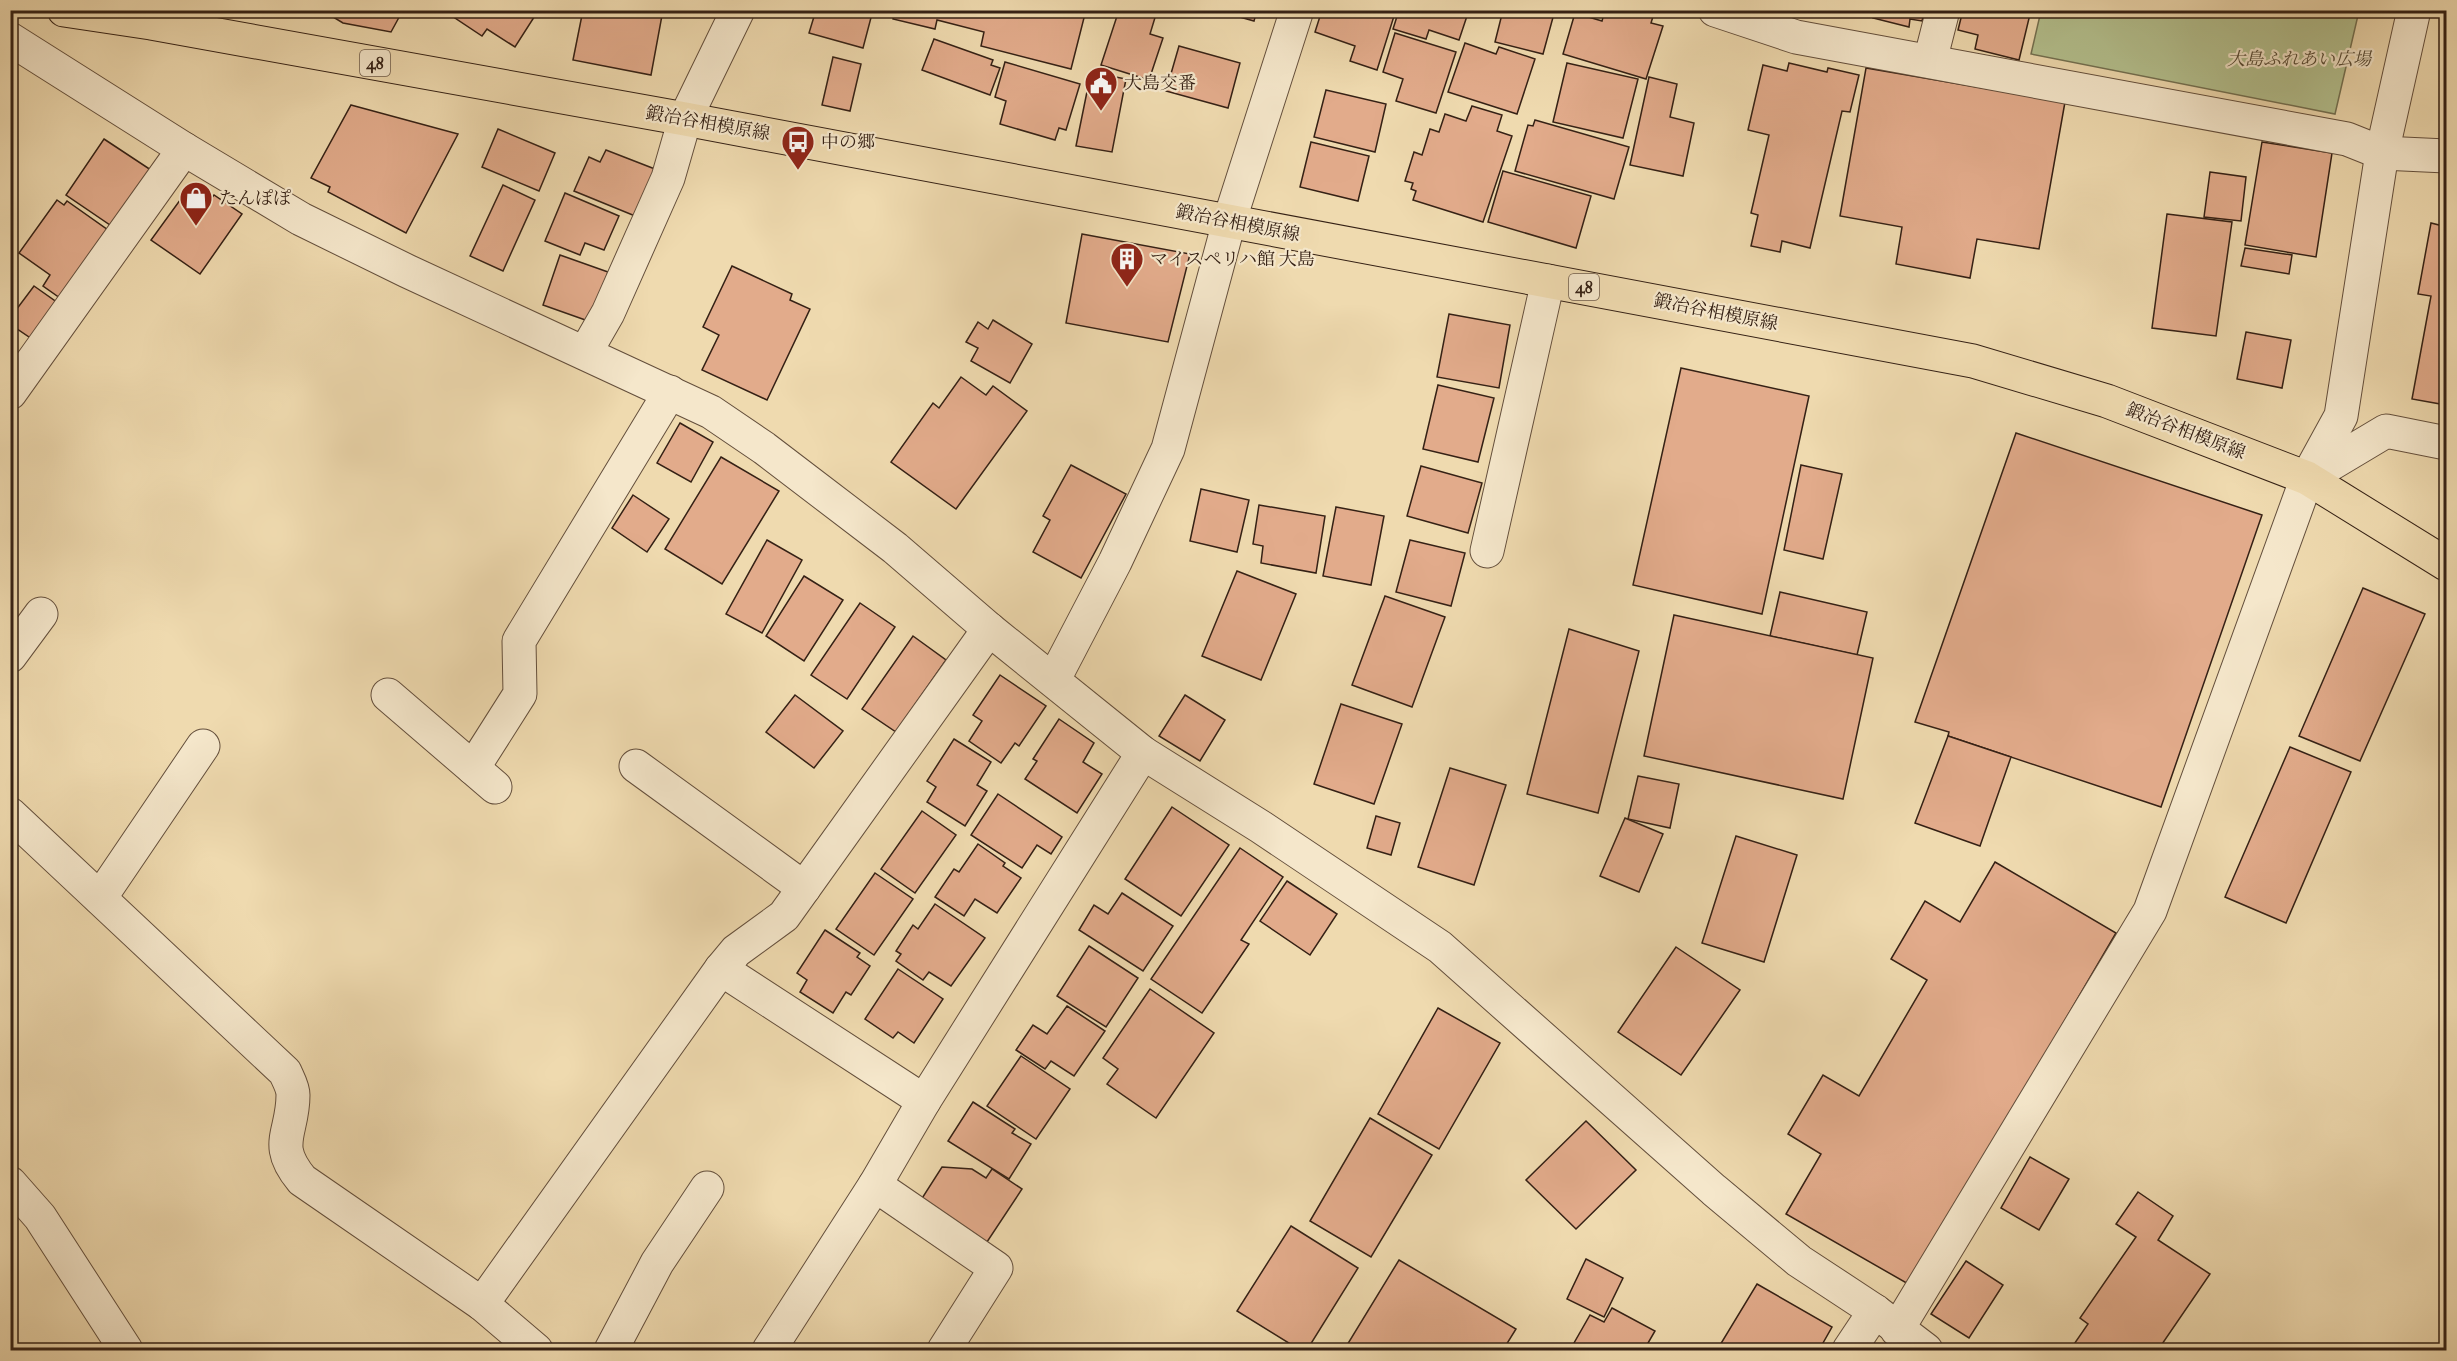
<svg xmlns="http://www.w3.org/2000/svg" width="2457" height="1361" font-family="'IM FELL French Canon','Noto Serif JP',serif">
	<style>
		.green { fill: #b4c18f; stroke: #747152; stroke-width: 1.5 }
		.building { fill: #e2ab8b; stroke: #352115; stroke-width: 1.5 }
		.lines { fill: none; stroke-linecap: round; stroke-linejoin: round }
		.minor-casing { stroke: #644f3c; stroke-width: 35 }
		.major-casing { stroke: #352115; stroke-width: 35 }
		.minor { stroke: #f5e7cb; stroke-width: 33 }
		.major { stroke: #efdaaf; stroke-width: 33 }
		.labels { text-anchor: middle; stroke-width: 4.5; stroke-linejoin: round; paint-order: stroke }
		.shield { fill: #f5e7cb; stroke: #6f5c4c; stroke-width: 1.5 }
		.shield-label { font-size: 16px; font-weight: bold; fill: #352115 }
		.park-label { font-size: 18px; font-style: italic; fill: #554934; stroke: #f5e7cb }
		.poi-label { font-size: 18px; fill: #352115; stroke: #f5e7cb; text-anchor: start }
		.street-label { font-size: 18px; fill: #352115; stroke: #f5e7cb }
	</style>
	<rect width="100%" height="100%" fill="#efdaaf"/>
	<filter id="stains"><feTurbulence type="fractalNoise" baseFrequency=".00333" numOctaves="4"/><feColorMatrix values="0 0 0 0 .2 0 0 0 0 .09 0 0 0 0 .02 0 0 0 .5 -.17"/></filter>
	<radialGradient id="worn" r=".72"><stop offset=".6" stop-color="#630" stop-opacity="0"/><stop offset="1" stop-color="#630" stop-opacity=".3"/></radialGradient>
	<polygon class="green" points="2041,11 2041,10 2359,11 2335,114 2031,54"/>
	<g class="building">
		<polygon points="337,10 403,10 391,32 343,23 333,17"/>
		<polygon points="456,10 538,10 538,11 515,47 487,29 482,36 452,16"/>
		<polygon points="583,10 663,10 651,75 573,60"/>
		<polygon points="816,10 873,10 863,48 809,33"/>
		<polygon points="895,10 1086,10 1071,69 981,46 984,32 937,20 935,29 893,19"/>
		<polygon points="1119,10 1157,11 1150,34 1163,38 1149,80 1101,65"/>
		<polygon points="1215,10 1257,10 1254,21"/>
		<polygon points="1322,10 1389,10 1395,13 1377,70 1350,61 1355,46 1315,32"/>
		<polygon points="1399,10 1469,10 1459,40 1429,30 1426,39 1393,29"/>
		<polygon points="1503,10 1555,10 1543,54 1495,42"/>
		<polygon points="1605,10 1655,10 1651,23 1663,26 1646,79 1563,54 1575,13 1602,21"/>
		<polygon points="1875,10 1925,10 1922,21 1910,19 1909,27 1873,18"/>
		<polygon points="1963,10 2031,10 2019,60 1975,49 1978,35 1958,30"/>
		<polygon points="1395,33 1456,52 1436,113 1396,101 1403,79 1383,72"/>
		<polygon points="934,39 993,60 991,65 1000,68 990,95 922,70"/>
		<polygon points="1465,43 1496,54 1499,47 1535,59 1517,114 1448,92"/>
		<polygon points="1179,46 1240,63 1228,108 1166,91"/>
		<polygon points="833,57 861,64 850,111 822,105"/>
		<polygon points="1005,62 1080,84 1066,130 1059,128 1055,140 1000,124 1006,101 995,97"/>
		<polygon points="1567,63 1638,79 1623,138 1553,122"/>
		<polygon points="1789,63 1827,72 1828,68 1859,75 1850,112 1842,111 1810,248 1782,241 1780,252 1751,246 1758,215 1751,213 1769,135 1748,130 1763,65 1787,71"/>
		<polygon points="1866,68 2065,102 2039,249 1977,239 1970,278 1896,264 1902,227 1840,216"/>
		<polygon points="1091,72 1126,79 1112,152 1076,146"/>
		<polygon points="1649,77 1677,84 1670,117 1694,123 1683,176 1630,165"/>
		<polygon points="1326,90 1386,104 1375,152 1314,137"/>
		<polygon points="351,105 458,134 406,233 328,192 330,187 311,178"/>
		<polygon points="1472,106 1502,115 1497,131 1512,136 1483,222 1413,200 1416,191 1411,189 1413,183 1405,181 1414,152 1422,155 1430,129 1439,132 1445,114 1466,121"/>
		<polygon points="1535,120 1629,147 1614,199 1515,171 1528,125 1533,126"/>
		<polygon points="498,129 555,153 539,191 482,167"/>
		<polygon points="104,139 151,170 113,227 66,195"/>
		<polygon points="1311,142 1369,156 1358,201 1300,187"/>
		<polygon points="2262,142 2332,153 2316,257 2245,245"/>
		<polygon points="606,150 660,171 640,218 574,191 589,157 600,162"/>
		<polygon points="1503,171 1591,196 1576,248 1488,222"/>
		<polygon points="2210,172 2246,177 2241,221 2204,217"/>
		<polygon points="191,185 211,199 214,195 242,214 200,274 151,240"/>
		<polygon points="503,185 535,200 503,271 470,256"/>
		<polygon points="565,193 619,216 604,250 585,243 580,255 545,241"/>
		<polygon points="57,200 64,205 67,201 108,230 60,298 43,286 50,275 19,253"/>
		<polygon points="2446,208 2446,405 2412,399 2431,296 2418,294 2431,223 2443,226"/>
		<polygon points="2167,214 2232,222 2216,336 2152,328"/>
		<polygon points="1082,234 1190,254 1168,342 1066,323"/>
		<polygon points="2245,248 2292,255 2289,274 2241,266"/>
		<polygon points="560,255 608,272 591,322 543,305"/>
		<polygon points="732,266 792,294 790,300 810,309 767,400 702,370 719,335 703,327"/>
		<polygon points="34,286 58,303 32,339 10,324 10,318"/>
		<polygon points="1449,314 1510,325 1499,388 1437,377"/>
		<polygon points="993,320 1032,344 1010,383 971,361 978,348 966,342 978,322 988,329"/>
		<polygon points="2246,332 2291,340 2282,388 2237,379"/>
		<polygon points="1681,368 1809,396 1762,614 1633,585"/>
		<polygon points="961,377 986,395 993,386 1027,411 956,509 891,462 933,403 939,408"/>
		<polygon points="1438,385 1494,398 1478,462 1423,449"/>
		<polygon points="680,423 713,442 691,482 657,463"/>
		<polygon points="2016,433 2262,515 2161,807 1948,736 1949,732 1915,722"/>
		<polygon points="721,457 779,491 722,584 665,549"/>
		<polygon points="1071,465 1126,494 1081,578 1033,552 1050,520 1043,516"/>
		<polygon points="1801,465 1842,474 1823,559 1784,550"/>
		<polygon points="1421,466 1482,483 1468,533 1407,516"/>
		<polygon points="1201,489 1249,500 1237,552 1190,541"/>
		<polygon points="633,495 669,519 647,552 612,528"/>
		<polygon points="1259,505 1325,516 1316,573 1261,563 1263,546 1253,544"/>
		<polygon points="1336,507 1384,516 1371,585 1323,576"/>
		<polygon points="767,540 802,560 762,633 726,614"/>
		<polygon points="1410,540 1465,553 1451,606 1396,592"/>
		<polygon points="1237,571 1296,594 1261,680 1202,656"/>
		<polygon points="804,576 843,600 804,661 766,636"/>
		<polygon points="2363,588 2425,614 2360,761 2299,736"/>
		<polygon points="1780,592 1867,612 1857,655 1770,636"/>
		<polygon points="1385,596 1445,617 1412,707 1352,685"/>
		<polygon points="860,603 895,627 847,699 811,675"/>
		<polygon points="1674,615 1873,658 1843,799 1644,756"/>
		<polygon points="1569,629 1639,651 1598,813 1527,794"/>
		<polygon points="913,636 946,660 896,732 862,709"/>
		<polygon points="1000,675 1046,706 1019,746 1015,743 1001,763 969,741 982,721 973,715"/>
		<polygon points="795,695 843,731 814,768 766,732"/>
		<polygon points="1185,695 1225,720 1200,761 1159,736"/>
		<polygon points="1341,704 1402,724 1374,804 1314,784"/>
		<polygon points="1059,719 1094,743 1083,762 1102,774 1077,813 1025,779 1037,761 1033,759"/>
		<polygon points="1948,736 2011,757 1980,846 1915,823"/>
		<polygon points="954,739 991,762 977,785 987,791 965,826 927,802 936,787 927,781"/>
		<polygon points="2290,747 2351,772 2286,923 2225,897"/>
		<polygon points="1450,768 1506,785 1474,885 1418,867"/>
		<polygon points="1638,776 1679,784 1670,828 1628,819"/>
		<polygon points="998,794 1062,837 1051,854 1037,845 1022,868 971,835"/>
		<polygon points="1172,807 1229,845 1181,916 1125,879"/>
		<polygon points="922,811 956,835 915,893 881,869"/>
		<polygon points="1376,816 1400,823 1391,855 1367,848"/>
		<polygon points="1625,818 1663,834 1639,892 1600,876"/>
		<polygon points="1736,836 1797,855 1764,962 1702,943"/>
		<polygon points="978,844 1005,863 1003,866 1021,878 997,913 975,899 964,916 935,897 954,869 959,872"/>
		<polygon points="1240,848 1283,877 1241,940 1249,944 1202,1013 1151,979"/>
		<polygon points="1995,862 2116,933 1910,1285 1786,1214 1821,1154 1788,1134 1823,1075 1859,1096 1927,980 1891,959 1925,901 1960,922"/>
		<polygon points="875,873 913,899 874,955 836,929"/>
		<polygon points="1287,881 1337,914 1310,955 1260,921"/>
		<polygon points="1122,893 1173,926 1143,971 1079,930 1094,905 1108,914"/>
		<polygon points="935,904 985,938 951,986 929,972 923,980 896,961 901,954 896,951 913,925 918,929"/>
		<polygon points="825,930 860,953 857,957 870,966 851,995 846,992 833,1013 800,992 807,980 797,973"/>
		<polygon points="1089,946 1138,978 1106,1027 1057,996"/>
		<polygon points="1676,947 1740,990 1681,1075 1618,1032"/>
		<polygon points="898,969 943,999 914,1043 898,1032 893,1038 865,1019"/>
		<polygon points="1150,989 1214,1033 1156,1118 1107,1084 1118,1069 1103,1058"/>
		<polygon points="1067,1006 1105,1031 1074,1076 1051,1061 1045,1069 1016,1050 1033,1025 1047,1034"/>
		<polygon points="1438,1008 1500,1043 1439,1149 1378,1114"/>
		<polygon points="1021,1056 1070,1089 1036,1139 987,1106"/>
		<polygon points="973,1102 1015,1129 1012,1133 1031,1144 1009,1179 948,1141"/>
		<polygon points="1370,1118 1432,1155 1371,1257 1310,1221"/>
		<polygon points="1586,1121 1636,1170 1576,1229 1526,1180"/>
		<polygon points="2030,1157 2069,1179 2039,1230 2001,1208"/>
		<polygon points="942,1167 972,1169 986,1178 992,1169 1022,1189 985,1245 919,1203"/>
		<polygon points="2138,1192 2173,1216 2158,1240 2210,1274 2158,1350 2070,1350 2088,1324 2080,1318 2136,1237 2116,1224"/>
		<polygon points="1291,1226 1358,1268 1307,1350 1300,1350 1237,1311"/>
		<polygon points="1586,1259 1623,1278 1604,1317 1567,1299"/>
		<polygon points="1399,1260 1516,1329 1503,1350 1344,1350"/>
		<polygon points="1966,1261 2003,1285 1969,1338 1931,1314"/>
		<polygon points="1757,1284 1832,1327 1819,1350 1717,1350"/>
		<polygon points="1612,1308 1655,1331 1644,1350 1570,1350 1590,1315 1604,1322"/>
	</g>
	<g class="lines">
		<g class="minor-casing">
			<g id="minor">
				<polyline points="1715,10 1796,37 2347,139 2382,153 2446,156"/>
				<polyline points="10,39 184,149 301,219 407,271 711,412 764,448 895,548 989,629 1143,753 1261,827 1440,947 1714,1190 1799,1261 1875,1311 1926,1350"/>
				<polyline points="1930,61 1943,10"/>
				<polyline points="585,353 608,313 668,178 685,119 738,10"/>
				<polyline points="10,393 184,149"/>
				<polyline points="2309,477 2386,431 2446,443"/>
				<polyline points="1487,551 1548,281"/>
				<polyline points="10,656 41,614"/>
				<polyline points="1054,679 1115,562 1168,449 1229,222 1297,10"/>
				<polyline points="388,695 495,787"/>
				<polyline points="636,766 804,888"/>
				<polyline points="473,768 520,694 519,641 670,392"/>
				<path d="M10 814 285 1072C288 1079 293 1087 293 1095 293 1134 272 1144 302 1180L482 1304 536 1350"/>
				<polyline points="100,898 203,746"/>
				<polyline points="721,969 924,1101"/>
				<polyline points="10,1183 40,1217 126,1350"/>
				<polyline points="875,1185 996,1268 944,1350"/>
				<polyline points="482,1304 721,969 736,951 784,916 989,629"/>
				<polyline points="1897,1330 2150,911 2307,478 2341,416 2382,153 2414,10"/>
				<polyline points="611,1350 657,1263 707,1188"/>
				<polyline points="769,1350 875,1185 924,1101 1143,753"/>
				<polyline points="1849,1350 1875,1311"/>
			</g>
		</g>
		<g class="major-casing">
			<polyline id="major" points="64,10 151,23 685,119 1973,361 2107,401 2307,478 2446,564"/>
		</g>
		<use href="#minor" class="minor"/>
		<use href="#major" class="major"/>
	</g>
	<defs>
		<g id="civic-pin" transform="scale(1.725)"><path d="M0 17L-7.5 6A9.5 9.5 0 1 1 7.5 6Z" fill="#8f2418" stroke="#f5e7cb"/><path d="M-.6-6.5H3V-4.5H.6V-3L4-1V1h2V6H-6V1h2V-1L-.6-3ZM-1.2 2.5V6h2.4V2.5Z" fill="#fff"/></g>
		<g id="bus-pin" transform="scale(1.725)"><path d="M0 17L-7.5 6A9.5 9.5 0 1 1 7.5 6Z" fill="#8f2418" stroke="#f5e7cb"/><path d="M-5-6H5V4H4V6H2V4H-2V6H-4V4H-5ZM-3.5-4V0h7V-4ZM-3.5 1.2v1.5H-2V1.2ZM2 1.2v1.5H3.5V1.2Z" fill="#fff"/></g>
		<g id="shop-pin" transform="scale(1.725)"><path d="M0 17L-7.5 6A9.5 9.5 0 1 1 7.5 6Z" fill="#8f2418" stroke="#f5e7cb"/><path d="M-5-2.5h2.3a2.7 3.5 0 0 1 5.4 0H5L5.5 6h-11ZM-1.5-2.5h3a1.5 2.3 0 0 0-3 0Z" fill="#fff"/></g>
		<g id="building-pin" transform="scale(1.725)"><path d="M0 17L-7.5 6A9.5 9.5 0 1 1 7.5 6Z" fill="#8f2418" stroke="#f5e7cb"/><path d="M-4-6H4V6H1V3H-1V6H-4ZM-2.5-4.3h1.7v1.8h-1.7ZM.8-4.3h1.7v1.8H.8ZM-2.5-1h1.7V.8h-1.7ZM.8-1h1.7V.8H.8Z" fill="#fff"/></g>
	</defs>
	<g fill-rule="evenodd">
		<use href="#civic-pin" x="1101" y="83"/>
		<use href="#bus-pin" x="798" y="142"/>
		<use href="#shop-pin" x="196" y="198"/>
		<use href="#building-pin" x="1127" y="259"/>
	</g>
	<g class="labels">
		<g class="shield">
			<rect x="360" y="50" width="30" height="26" rx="4.5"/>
			<rect x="1569" y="274" width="30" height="26" rx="4.5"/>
		</g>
		<g class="shield-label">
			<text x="375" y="69">48</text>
			<text x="1584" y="293">48</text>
		</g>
		<g class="park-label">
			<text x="2299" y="65">大島ふれあい広場</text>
		</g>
		<g class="poi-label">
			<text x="1124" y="89">大島交番</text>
			<text x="821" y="148">中の郷</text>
			<text x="219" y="204">たんぽぽ</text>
			<text x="1150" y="265">マイスペリハ館 大島</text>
		</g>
		<g class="street-label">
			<text transform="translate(708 123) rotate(10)" y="6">鍛冶谷相模原線</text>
			<text transform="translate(1238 223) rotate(11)" y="6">鍛冶谷相模原線</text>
			<text transform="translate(1716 312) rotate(11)" y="6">鍛冶谷相模原線</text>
			<text transform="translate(2186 431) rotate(21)" y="6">鍛冶谷相模原線</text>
		</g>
	</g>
	<rect width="2457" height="1361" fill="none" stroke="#efdaaf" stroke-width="36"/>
	<rect x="12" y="12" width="2433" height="1337" fill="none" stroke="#352115" stroke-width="3"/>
	<rect x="18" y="18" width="2421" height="1325" fill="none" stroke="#352115" stroke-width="1.5"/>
	<rect width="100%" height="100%" filter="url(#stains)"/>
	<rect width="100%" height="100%" fill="url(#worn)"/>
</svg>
